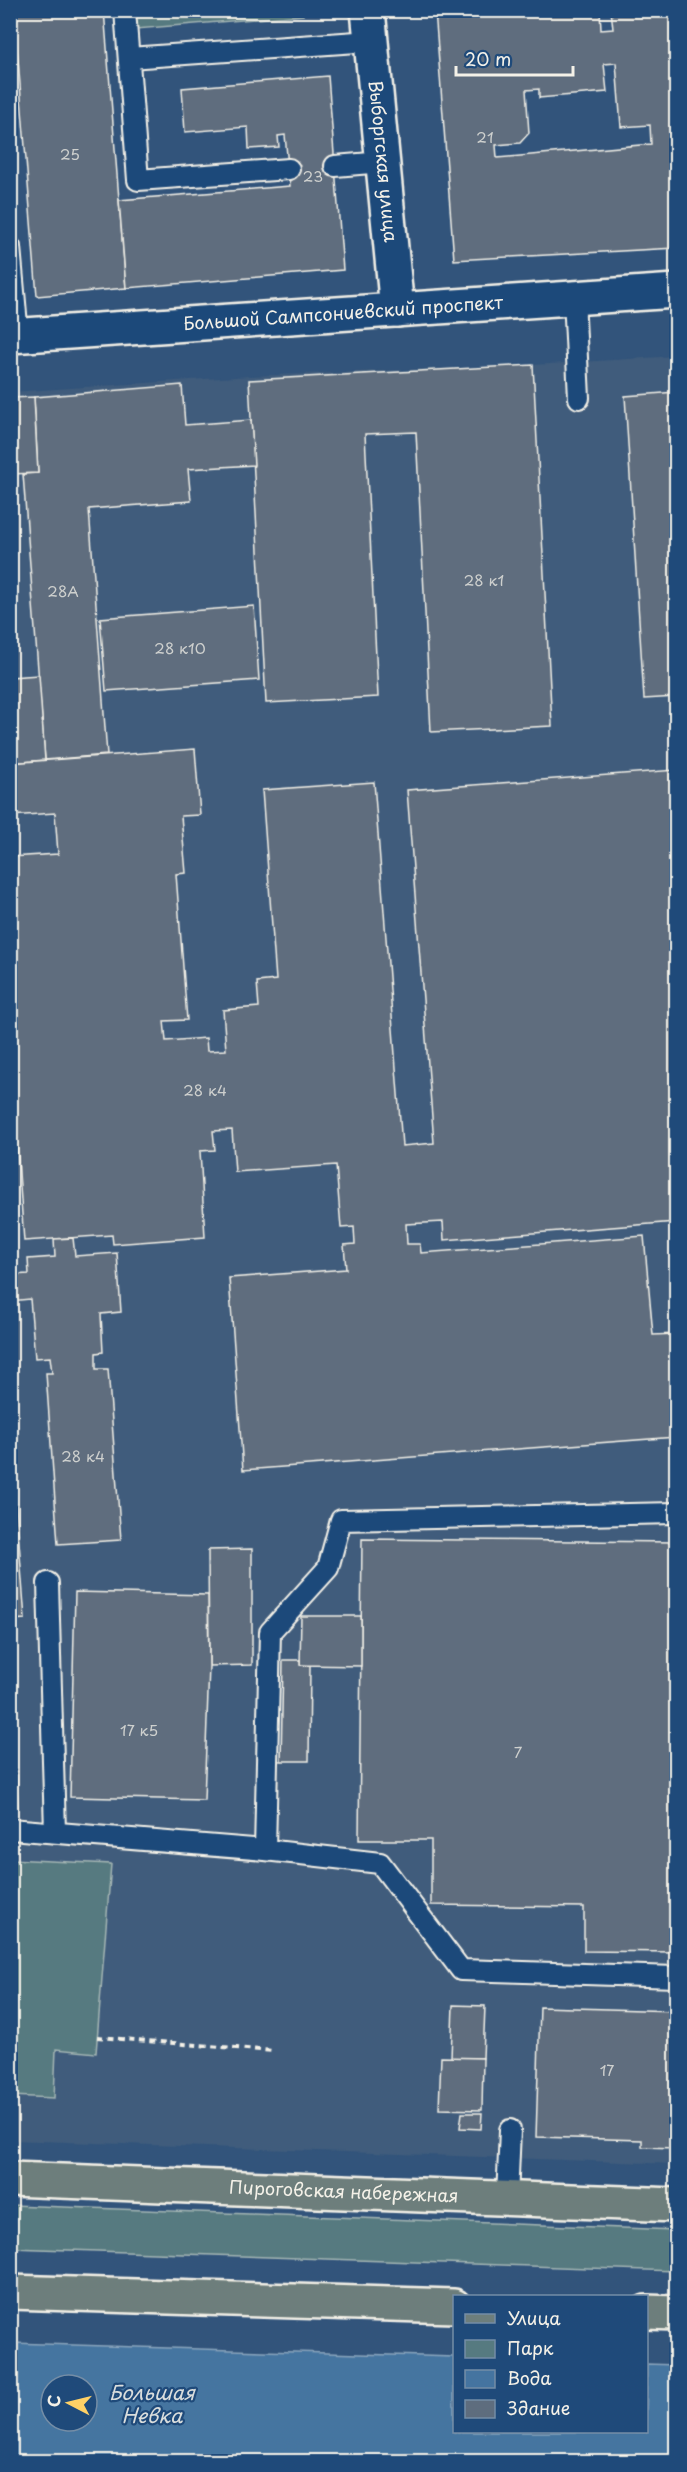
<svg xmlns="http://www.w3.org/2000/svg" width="687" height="2472" font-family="'Playpen Sans',sans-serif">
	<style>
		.built { fill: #3f5c7c }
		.green { fill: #567a80; stroke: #a5b6b4; stroke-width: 1.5 }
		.water { fill: #4574a0; stroke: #8ba6bd; stroke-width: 1.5; fill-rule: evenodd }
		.building { fill: #5e6d7e; stroke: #f4f1e8; stroke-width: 1.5; fill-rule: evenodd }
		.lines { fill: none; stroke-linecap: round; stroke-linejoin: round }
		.lane-casing { stroke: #f4f1e8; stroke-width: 24 }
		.street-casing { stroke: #f4f1e8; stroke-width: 38 }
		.secondary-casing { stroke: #f4f1e8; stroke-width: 38 }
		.primary-casing { stroke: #f4f1e8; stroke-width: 38 }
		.path { stroke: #f4f1e8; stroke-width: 4; stroke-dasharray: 6 4.5; stroke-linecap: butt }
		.lane { stroke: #1f4a7a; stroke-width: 20 }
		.street { stroke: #1f4a7a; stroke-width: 33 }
		.secondary { stroke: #1f4a7a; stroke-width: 33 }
		.primary { stroke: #6d7e7c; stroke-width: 33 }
		.labels { text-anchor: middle; stroke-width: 4.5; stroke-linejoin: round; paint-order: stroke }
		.number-label { font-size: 15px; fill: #ced0ce }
		.street-label { font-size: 18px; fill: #f4f1e8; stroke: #1f4a7a }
		.water-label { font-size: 20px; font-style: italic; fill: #dadedd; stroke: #1f4a7a }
	</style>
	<rect width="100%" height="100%" fill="#32547b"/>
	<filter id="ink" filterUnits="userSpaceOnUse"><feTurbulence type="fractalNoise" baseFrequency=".0167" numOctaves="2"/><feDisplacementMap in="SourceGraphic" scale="12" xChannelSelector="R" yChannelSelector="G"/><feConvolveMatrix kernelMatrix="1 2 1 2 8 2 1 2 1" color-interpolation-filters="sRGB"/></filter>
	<g filter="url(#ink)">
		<polygon class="built" points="676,356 676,2164 11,2140 11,392 250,376 533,365"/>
		<g class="green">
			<polygon points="302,10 303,15 136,29 135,11"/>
			<polygon points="10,1859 111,1864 96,2053 56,2049 54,2098 11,2096"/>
			<polygon points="11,2205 676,2230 676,2271 11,2248"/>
		</g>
		<path class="water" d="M11 2343 454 2357V2432H646L647 2364 676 2365V2461H11ZM51 2385H87V2421H51Z"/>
		<g class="building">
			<polygon points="14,10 104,10 126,288 37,296"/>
			<path d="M435 10H519V14L532 13V10H600L601 30 613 29 611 10H676V248L454 260ZM616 63 621 127 650 125 651 144 497 158 496 145 520 143 529 133 526 90 539 89V98L607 92 604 64Z"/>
			<polygon points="328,76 343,270 126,288 119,200 290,186 285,135 278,136 279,147 249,149 248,127 185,132 182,88"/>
			<polygon points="533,365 552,726 431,732 416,432 365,434 378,697 266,703 249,380"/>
			<polygon points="182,385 185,425 251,420 254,465 188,469 191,501 89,509 107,755 45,760 23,474 38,473 34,397"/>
			<polygon points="676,392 676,697 644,699 625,396"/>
			<polygon points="34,397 38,473 10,474 10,398"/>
			<polygon points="254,606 259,680 106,691 100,618"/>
			<polygon points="39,675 45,760 10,763 10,677"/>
			<polygon points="195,749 200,815 181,816 186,873 176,874 187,1020 164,1021 166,1041 206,1038 207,1051 226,1050 223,1010 259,1007 257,982 276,980 262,790 374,782 402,1146 434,1143 407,790 676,770 676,1222 444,1240 443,1222 406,1224 407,1244 420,1244 421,1253 644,1236 653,1335 676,1334 676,1437 243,1470 229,1278 346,1269 344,1245 355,1244 354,1227 341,1228 336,1165 235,1172 232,1130 213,1131 215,1150 200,1151 205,1237 113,1244 112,1235 24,1241 10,1051 10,857 58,854 55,813 10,816 10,763"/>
			<polygon points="73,1238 75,1256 117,1253 121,1312 101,1314 103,1352 96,1353 96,1369 108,1369 121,1540 58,1544 46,1373 52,1373 50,1357 35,1358 30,1299 10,1301 10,1275 29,1274 28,1259 55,1257 54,1239"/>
			<polygon points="10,1426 25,1619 12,1620 10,1639"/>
			<polygon points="362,1539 676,1542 676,1952 584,1951 584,1907 431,1905 431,1840 359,1840"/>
			<polygon points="252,1549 252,1665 209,1666 208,1550"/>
			<polygon points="75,1592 208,1595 209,1666 204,1800 70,1797"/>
			<polygon points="301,1616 361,1616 361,1666 300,1665"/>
			<polygon points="11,1639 18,1808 10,1808 10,1639"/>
			<polygon points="283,1660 300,1660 300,1665 310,1666 309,1761 281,1761"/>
			<polygon points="453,2005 485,2006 483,2058 451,2058"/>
			<polygon points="540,2007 676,2011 676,2148 642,2147 642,2140 536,2137"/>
			<polygon points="441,2057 483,2058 482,2110 439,2109"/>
			<polygon points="462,2113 482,2113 481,2129 460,2128"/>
		</g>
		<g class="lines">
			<g class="lane-casing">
				<g id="lane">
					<polyline points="125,10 138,180 289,169"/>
					<polyline points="129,58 371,41"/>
					<polyline points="335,166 383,162"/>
					<polyline points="10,247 18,336"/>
					<polyline points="574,298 579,398"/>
					<polyline points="676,1513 341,1520 328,1568 270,1632 265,1850 380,1863 461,1970 676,1977"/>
					<polyline points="48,1583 55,1832"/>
					<polyline points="10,1829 265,1850"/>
					<polyline points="507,2198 510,2130"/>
				</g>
			</g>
			<g class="street-casing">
				<g id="street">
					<path id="s1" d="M368 10 397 310"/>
				</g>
			</g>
			<g class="secondary-casing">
				<g id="secondary">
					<path id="s2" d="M10 336 676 291"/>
				</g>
			</g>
			<g class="primary-casing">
				<g id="primary">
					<path id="s3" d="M10 2179 676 2205"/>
					<polyline points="10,2292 454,2306"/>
					<polyline points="646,2312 676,2313"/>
				</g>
			</g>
			<polyline class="path" points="97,2037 273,2051"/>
			<use href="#lane" class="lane"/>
			<use href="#street" class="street"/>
			<use href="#secondary" class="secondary"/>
			<use href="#primary" class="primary"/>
		</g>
	</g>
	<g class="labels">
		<g class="number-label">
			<text x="485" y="143">21</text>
			<text x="70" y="160">25</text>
			<text x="313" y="182">23</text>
			<text x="484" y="586">28 к1</text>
			<text x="63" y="597">28А</text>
			<text x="180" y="654">28 к10</text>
			<text x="205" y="1096">28 к4</text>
			<text x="83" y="1462">28 к4</text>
			<text x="139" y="1736">17 к5</text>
			<text x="518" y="1758">7</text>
			<text x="607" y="2076">17</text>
		</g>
		<g class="street-label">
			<text dy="6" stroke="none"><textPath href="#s1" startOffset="152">Выборгская улица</textPath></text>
			<text dy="6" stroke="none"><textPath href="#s2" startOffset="334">Большой Сампсониевский проспект</textPath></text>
			<text dy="6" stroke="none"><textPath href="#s3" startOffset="334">Пироговская набережная</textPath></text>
		</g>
		<g class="water-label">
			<text x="152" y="2400">Большая<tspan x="152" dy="23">Невка</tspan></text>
		</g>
	</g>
	<rect width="687" height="2472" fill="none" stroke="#1f4a7a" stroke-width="36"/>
	<rect x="18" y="18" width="651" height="2436" fill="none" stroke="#f4f1e8" stroke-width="2" filter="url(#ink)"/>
	<rect x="453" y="2295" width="195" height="138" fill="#1f4a7a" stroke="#748da6" stroke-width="1.5"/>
	<rect x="465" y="2314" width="30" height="9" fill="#6d7e7c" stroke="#748da6" stroke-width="1.5"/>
	<text x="507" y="2325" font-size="18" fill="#f4f1e8">Улица</text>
	<rect x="465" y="2340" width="30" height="18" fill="#567a80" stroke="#748da6" stroke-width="1.5"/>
	<text x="507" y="2355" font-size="18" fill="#f4f1e8">Парк</text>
	<rect x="465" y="2370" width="30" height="18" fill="#4574a0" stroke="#748da6" stroke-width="1.5"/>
	<text x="507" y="2385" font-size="18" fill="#f4f1e8">Вода</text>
	<rect x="465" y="2400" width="30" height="18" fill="#5e6d7e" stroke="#748da6" stroke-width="1.5"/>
	<text x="507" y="2415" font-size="18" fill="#f4f1e8">Здание</text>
	<g transform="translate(69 2403) rotate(277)"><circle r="28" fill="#1f4a7a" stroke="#748da6" stroke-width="1.5"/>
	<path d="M0-4.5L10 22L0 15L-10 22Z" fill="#ffd166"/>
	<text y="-9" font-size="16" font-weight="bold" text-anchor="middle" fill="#f4f1e8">С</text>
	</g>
	<path d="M456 66v9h117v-9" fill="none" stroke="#f4f1e8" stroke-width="3"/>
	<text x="465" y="66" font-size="18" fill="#f4f1e8" stroke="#1f4a7a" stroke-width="4.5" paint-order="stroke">20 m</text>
</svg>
